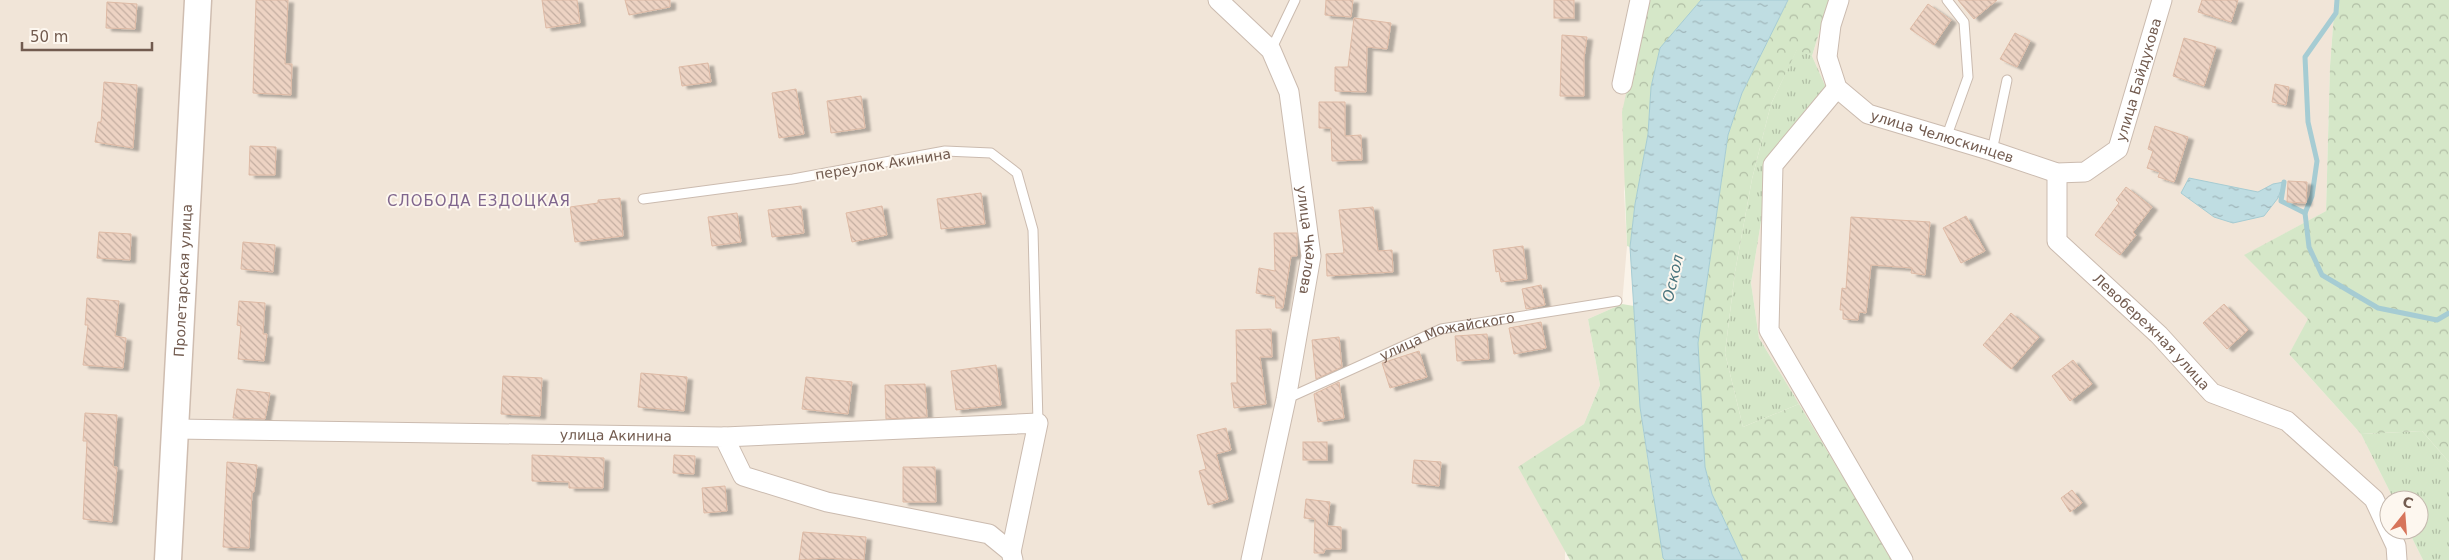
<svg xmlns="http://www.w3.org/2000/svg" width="2449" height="560" font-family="'DejaVu Sans',sans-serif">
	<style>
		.residential { fill: #f1e5d8 }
		.grass { fill: url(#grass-tufts) }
		.forest { fill: url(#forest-crowns) }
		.water { fill: url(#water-ripples); stroke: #a6ccd3 }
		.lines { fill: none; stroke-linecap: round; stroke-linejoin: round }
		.stream { stroke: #a6ccd3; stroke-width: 5 }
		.building { fill: url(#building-back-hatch); stroke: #debaa5; filter: url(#shadow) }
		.lane-casing { stroke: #cbbbaf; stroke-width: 11 }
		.street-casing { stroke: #cbbbaf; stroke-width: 21 }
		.secondary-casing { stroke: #cfbdb0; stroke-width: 29 }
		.lane { stroke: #fff; stroke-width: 9 }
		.street { stroke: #fff; stroke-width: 19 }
		.secondary { stroke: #fff; stroke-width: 26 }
		.labels { text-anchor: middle; stroke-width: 4; stroke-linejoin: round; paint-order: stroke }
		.street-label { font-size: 14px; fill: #725b4f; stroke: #fdf7ef }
		.neighbourhood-label { font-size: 15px; letter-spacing: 1px; fill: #80668d; stroke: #fdf7ef }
		.water-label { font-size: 15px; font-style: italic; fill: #47737c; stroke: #fdf7ef }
	</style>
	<defs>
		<pattern id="grass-tufts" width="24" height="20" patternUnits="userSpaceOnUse" patternTransform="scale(1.25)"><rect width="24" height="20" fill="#d5e7c8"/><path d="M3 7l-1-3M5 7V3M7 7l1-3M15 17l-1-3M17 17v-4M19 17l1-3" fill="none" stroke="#b1bea5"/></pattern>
		<pattern id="forest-crowns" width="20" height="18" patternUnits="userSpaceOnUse" patternTransform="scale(1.25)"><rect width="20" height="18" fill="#d5e7c8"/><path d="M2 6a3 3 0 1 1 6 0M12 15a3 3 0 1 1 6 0" fill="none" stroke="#b1bea5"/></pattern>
		<pattern id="water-ripples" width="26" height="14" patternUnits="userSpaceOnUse" patternTransform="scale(1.25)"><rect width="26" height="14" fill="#bfdde2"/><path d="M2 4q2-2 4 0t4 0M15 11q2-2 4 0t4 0" fill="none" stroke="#a0b6ba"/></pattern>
		<pattern id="building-back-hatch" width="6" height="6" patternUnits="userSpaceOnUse" patternTransform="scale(1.25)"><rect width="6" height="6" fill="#edd3c3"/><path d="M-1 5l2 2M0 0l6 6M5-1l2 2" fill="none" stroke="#c4aea1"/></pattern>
		<filter id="shadow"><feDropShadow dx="5.5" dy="3" stdDeviation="1" flood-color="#0004"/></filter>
	</defs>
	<rect width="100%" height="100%" fill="#faf3e9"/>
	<g class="residential">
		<polygon points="0,0 1647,0 1624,192 1627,246 1622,304 1588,319 1600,385 1584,424 1519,467 1565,550 1565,560 0,560"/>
		<polygon points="1829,0 2335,0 2330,66 2326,211 2245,255 2309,319 2289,354 2361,434 2394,500 2389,500 2389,530 2408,530 2423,560 1893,560 1759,338 1751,283 1771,161 1828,92 1812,56"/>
	</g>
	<g class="grass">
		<polygon points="1797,49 1812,56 1828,92 1771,161 1751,283 1759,338 1799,404 1743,427 1725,353 1735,272 1752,179 1771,104"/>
		<polygon points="2422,431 2449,462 2449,560 2423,560 2408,530 2419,530 2419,500 2394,500 2361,434"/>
	</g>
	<g class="forest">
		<polygon points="1647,0 1701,0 1660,49 1651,87 1648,134 1635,204 1630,247 1627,246 1622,112"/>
		<polygon points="1788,0 1829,0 1812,56 1797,50 1771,104 1752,179 1735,272 1725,353 1743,427 1799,404 1893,560 1743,560 1712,494 1705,467 1698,343 1728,135 1742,93"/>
		<polygon points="2335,0 2449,0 2449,462 2422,431 2361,434 2289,354 2308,319 2244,255 2326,211 2330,66"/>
		<polygon points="1622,304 1634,306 1640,407 1651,483 1665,560 1570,560 1518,467 1584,424 1600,385 1588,319"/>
	</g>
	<g class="water">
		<polygon points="1701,0 1788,0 1742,93 1728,135 1698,343 1705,467 1712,494 1743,560 1665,560 1663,558 1640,407 1630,247 1635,204 1648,134 1651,87 1660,48"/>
		<polygon points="2189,178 2258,192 2273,184 2284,182 2278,198 2264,216 2233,223 2214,217 2181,193"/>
	</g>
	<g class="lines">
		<g class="stream">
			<polyline points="2284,182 2281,201 2305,213 2312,196 2317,161 2308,122 2305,57 2336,13 2337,0"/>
			<polyline points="2305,213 2309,247 2322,275 2378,308 2437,320 2449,313"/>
		</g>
	</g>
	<g class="building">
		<polygon points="256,0 288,0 285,64 292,64 291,95 253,93"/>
		<polygon points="542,0 577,0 580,23 546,28"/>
		<polygon points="625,0 670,0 670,7 629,15"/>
		<polygon points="1326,0 1353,0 1351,17 1325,15"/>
		<rect x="1554" y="0" width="20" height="18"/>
		<polygon points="1958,0 1997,0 1974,19"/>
		<polygon points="2202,0 2238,0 2231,22 2198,12"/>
		<polygon points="107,2 137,4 135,29 106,28"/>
		<polygon points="1928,4 1951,20 1934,45 1910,29"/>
		<polygon points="1354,18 1391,23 1387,49 1367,47 1366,92 1335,91 1335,67 1348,67"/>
		<polygon points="2015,33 2030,41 2017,67 2000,59"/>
		<polygon points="1562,35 1587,37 1584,58 1584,96 1560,96"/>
		<polygon points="2184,38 2216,47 2204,86 2173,76"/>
		<polygon points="708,63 711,82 682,86 679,67"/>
		<polygon points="104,82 137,85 133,148 95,142 98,122 101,122"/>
		<polygon points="2275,84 2289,87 2286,105 2272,102"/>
		<polygon points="796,89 804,134 779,138 772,93"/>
		<polygon points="861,96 865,128 831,133 827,101"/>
		<polygon points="1319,102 1345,102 1345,136 1361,135 1362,160 1332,161 1331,128 1319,128"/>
		<polygon points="2155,126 2188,137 2174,182 2158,177 2160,172 2147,168 2153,151 2148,149"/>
		<polygon points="250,146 276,147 275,175 249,175"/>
		<polygon points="2288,181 2307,182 2306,203 2287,202"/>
		<polygon points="2126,187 2152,207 2133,232 2136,235 2120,255 2095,235 2119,203 2116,200"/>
		<polygon points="981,193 985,224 941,229 937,199"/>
		<polygon points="620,198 623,236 575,242 570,207 598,203 598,200"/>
		<polygon points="801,206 804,233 772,237 768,210"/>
		<polygon points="882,206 887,235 852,242 846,213"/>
		<polygon points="1373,207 1378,251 1392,250 1393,272 1327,276 1326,254 1344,253 1339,210"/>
		<polygon points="737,213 741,242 712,246 708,217"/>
		<polygon points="1966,216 1985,251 1961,263 1943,228"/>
		<polygon points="1851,217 1930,222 1925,275 1911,273 1912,268 1871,265 1866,313 1859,312 1858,320 1843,319 1843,310 1840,310 1842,288 1846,289"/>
		<polygon points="99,232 131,234 130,260 97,258"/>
		<polygon points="1274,233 1297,233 1297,256 1291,256 1283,308 1276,308 1275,296 1256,293 1259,268 1275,271"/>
		<polygon points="243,242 275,245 273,272 241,269"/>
		<polygon points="1523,246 1527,279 1501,282 1499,271 1496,272 1493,250"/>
		<polygon points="1541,285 1545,305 1526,309 1522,289"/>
		<polygon points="87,298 119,301 115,336 126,338 123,368 83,365 88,325 85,325"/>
		<polygon points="239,301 265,303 263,334 267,334 264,361 238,359 241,326 237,325"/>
		<polygon points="2224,304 2248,330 2227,349 2203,323"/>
		<polygon points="2011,313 2039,337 2011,369 1983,345"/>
		<polygon points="1541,322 1546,348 1514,354 1509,328"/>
		<polygon points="1271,329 1272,357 1260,357 1266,404 1234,408 1231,383 1237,383 1236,330"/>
		<polygon points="1487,334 1489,359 1457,361 1455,336"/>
		<polygon points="1339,337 1342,367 1316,379 1312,340"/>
		<polygon points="1419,351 1427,377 1390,388 1382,363"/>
		<polygon points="2073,360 2092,384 2070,401 2052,376"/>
		<polygon points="996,365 1001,405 956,410 951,371"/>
		<polygon points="641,373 687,377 684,411 638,407"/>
		<polygon points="503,376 542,378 540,416 501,414"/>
		<polygon points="806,377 852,382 848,414 802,409"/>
		<polygon points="1339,382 1344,418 1318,422 1314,394"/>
		<polygon points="925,384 927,417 886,419 885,385"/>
		<polygon points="237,389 270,393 265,419 233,418"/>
		<polygon points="85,413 117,415 113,467 117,467 112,522 83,519 87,441 83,441"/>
		<polygon points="1226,428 1231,450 1216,454 1228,499 1208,505 1199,471 1206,469 1197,435"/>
		<rect x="1303" y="442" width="24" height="18"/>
		<polygon points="532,455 604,458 603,488 569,488 569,482 532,481"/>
		<polygon points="674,455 695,456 694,474 673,473"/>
		<polygon points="1414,460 1441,462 1439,486 1412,483"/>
		<polygon points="227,462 257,465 254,492 252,492 249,548 223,547"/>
		<polygon points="903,467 935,467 936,502 903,502"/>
		<polygon points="725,486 727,511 704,513 702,488"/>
		<polygon points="2072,490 2082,503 2070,512 2061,498"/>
		<polygon points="1306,499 1330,502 1327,526 1341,527 1341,549 1325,549 1324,553 1314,553 1315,519 1304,518"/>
		<polygon points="803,532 866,537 864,560 824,558 799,560"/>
	</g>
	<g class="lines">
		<g class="lane-casing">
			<g id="lane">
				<polyline points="1271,50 1295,0"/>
				<polyline points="1946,138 1968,77 1964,22 1947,0"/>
				<polyline points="1992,151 2007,80"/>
				<polyline points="643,199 793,179 945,151 991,153 1017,173 1033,230 1038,423"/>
				<path id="s1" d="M1286 399 1441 329 1617 301"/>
			</g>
		</g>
		<g class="street-casing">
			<g id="street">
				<path id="s2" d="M1218 0 1271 50 1289 92 1311 256 1286 399 1251 560"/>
				<path id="s3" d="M1839 0 1831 25 1827 57 1837 88 1868 114 1992 151 2057 173 2085 172 2118 149 2162 0"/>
				<polyline points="1622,84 1640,0"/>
				<polyline points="1837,88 1773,165 1769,330 1903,560"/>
				<path id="s4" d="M2057 173V241L2159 335 2212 393 2287 421 2374 499 2396 546 2397 560"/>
				<path id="s5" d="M175 429 724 437 743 476 827 502 989 534 1011 552 1013 560"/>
				<polyline points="724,437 1038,423 1011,552"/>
			</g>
		</g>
		<g class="secondary-casing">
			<g id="secondary">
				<path id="s6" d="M168 560 198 0"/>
			</g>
		</g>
		<use href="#lane" class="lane"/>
		<use href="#street" class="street"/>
		<use href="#secondary" class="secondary"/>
	</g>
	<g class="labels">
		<g class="street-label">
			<text dy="5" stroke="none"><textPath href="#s3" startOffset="470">улица Байдукова</textPath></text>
			<text dy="5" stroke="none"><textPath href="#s3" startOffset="209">улица Челюскинцев</textPath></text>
			<text transform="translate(883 164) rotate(-9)" y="5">переулок Акинина</text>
			<text dy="5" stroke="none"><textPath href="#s2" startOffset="268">улица Чкалова</textPath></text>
			<text dy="5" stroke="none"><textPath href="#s6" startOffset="280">Пролетарская улица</textPath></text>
			<text dy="5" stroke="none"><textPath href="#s4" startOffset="199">Левобережная улица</textPath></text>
			<text dy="5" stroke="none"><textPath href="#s1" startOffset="174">улица Можайского</textPath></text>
			<text dy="5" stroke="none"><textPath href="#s5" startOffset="441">улица Акинина</textPath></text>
		</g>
		<g class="neighbourhood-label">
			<text x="479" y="206">СЛОБОДА ЕЗДОЦКАЯ</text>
		</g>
		<g class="water-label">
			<text transform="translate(1673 278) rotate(-77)" y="5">Оскол</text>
		</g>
	</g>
	<g transform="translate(2404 515) rotate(17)"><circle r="24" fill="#fdf7ef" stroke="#c5b9af"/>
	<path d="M0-4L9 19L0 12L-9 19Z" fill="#d7755b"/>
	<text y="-8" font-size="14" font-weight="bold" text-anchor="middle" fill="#725b4f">С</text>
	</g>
	<path d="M22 42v8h130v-8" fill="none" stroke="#725b4f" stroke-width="2.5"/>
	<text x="30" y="42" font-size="15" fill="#725b4f" stroke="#fdf7ef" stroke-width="4" paint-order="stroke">50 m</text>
</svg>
